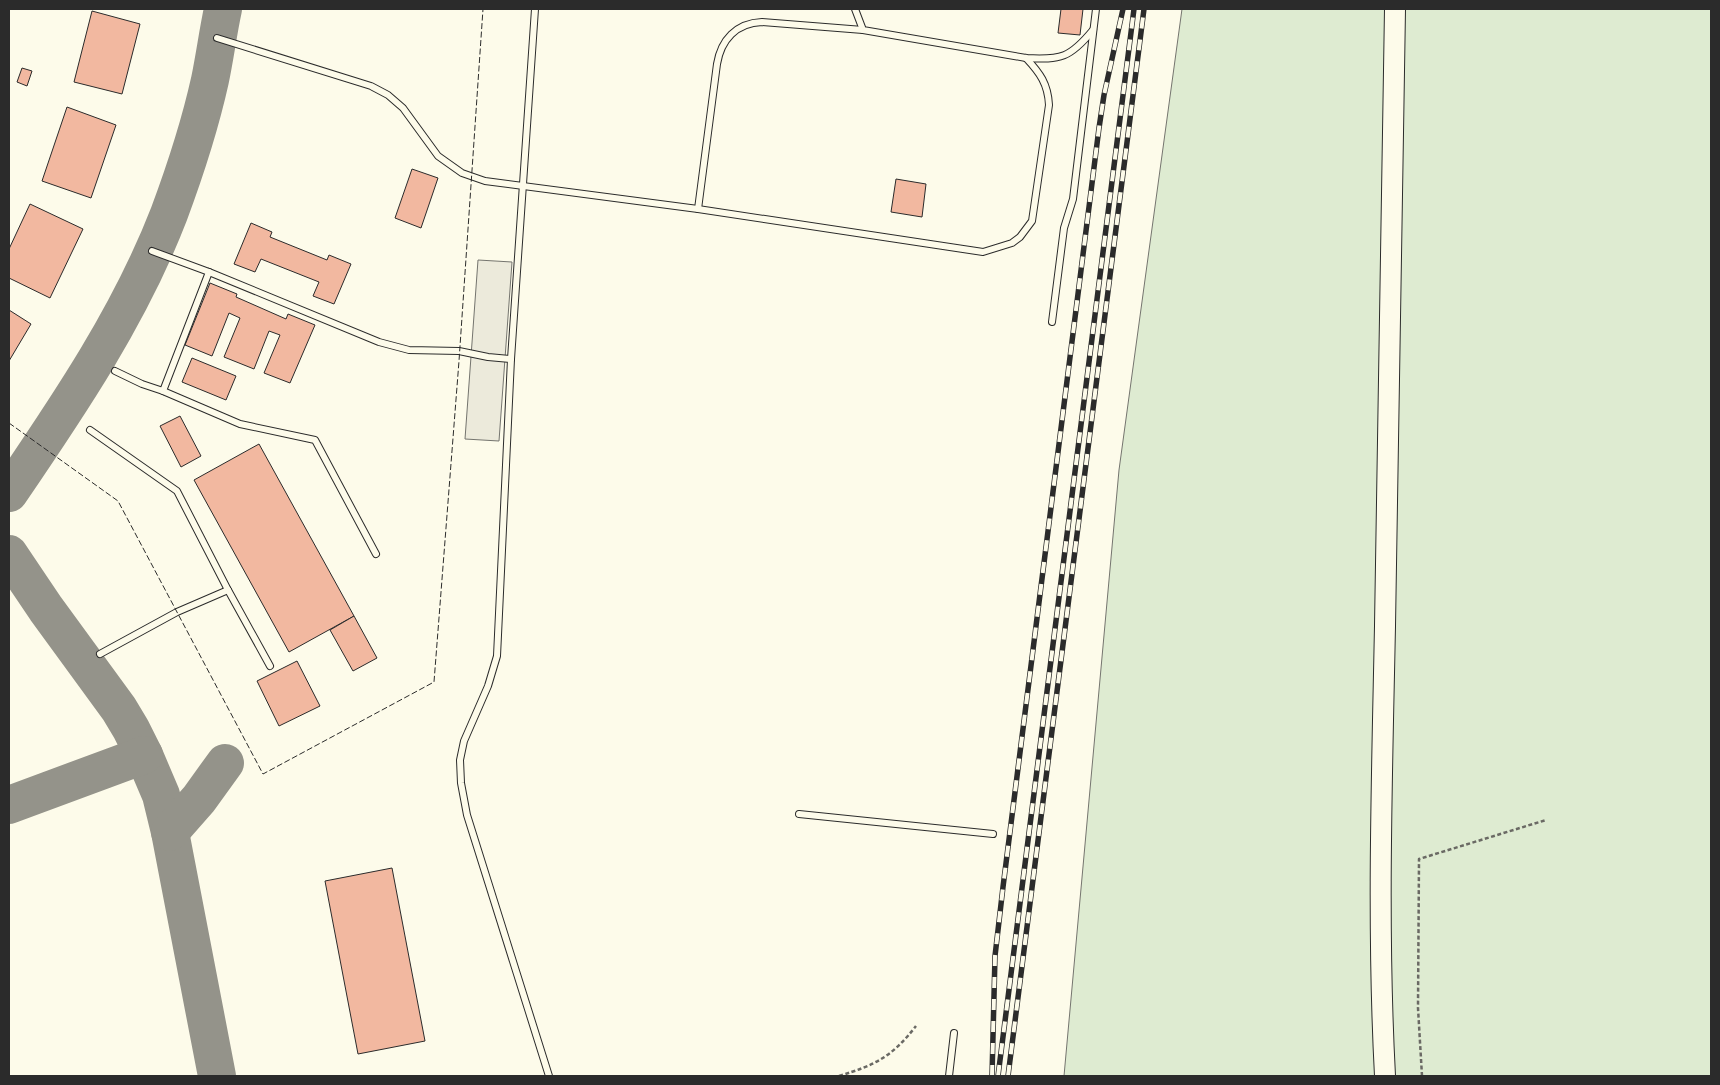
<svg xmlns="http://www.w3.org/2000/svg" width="1720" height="1085" font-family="'Times New Roman',serif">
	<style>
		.green { fill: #deebd1; stroke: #74746e }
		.parking { fill: #eceadb; stroke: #74746e }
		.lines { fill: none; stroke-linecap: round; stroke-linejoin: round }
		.taxiway { stroke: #94938a; stroke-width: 38 }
		.building { fill: #f2b8a0; stroke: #2b2b2b }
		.service-casing { stroke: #2b2b2b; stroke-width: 8 }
		.primary-casing { stroke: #2b2b2b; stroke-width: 22 }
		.path { stroke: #6a6964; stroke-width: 2.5; stroke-dasharray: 4 2.5; stroke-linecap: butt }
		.service { stroke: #fdfbea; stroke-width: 6 }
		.primary { stroke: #fdfbea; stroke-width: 20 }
		.rail-casing { stroke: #2b2b2b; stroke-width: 5.5 }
		.rail { stroke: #fdfbea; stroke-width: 4; stroke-dasharray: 11; stroke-linecap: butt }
		.fence { stroke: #2b2b2b; stroke-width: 1; stroke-dasharray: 6 2.5; stroke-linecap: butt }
	</style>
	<rect width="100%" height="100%" fill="#fdfbea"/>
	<polygon class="green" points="1182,9 1711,9 1711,1076 1064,1076 1119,470"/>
	<polygon class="parking" points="478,260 512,262 499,441 465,439"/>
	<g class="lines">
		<g class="taxiway">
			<path d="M9 493C69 405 130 315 169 214 185 171 200 125 210 80 215 56 218 32 223 9"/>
			<polyline points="9,554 46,609 119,709 131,729 144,755 161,795 170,832 217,1076"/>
			<polyline points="9,805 144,755"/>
			<polyline points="170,832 199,799 225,763"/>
		</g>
	</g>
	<g class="building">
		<polygon points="1061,9 1083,9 1080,35 1058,33"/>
		<polygon points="92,11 140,24 122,94 74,82"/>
		<polygon points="22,68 32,71 27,86 17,82"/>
		<polygon points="67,107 116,125 91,198 42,181"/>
		<polygon points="412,169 438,178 421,228 395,218"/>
		<polygon points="896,179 926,184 922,217 891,212"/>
		<polygon points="30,204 83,229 50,298 9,278 9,249"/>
		<polygon points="251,223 272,232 270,237 327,260 329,255 351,264 334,304 313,296 319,282 261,259 255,272 234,264"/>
		<polygon points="210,283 237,294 236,297 286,319 288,314 315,325 290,383 264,373 280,335 269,331 254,369 224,357 240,318 229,313 212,356 185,345"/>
		<polygon points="9,310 31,324 9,361"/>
		<polygon points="192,358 236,376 226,400 182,382"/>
		<polygon points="180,416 201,456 181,467 160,426"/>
		<polygon points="259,444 354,616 289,652 194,480"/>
		<polygon points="354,616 377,658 353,671 330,630"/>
		<polygon points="297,661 320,706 279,726 257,681"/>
		<polygon points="392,868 425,1041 358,1054 325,881"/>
	</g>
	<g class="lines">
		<g class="service-casing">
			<g id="service">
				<polyline points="535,9 511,359 497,656 488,686 464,741 460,760 461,783 467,815 549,1076"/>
				<path d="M855 9 863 30 1026 58C1061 60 1070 58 1093 30"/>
				<path d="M217 38 371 86 388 95 403 108 438 156 462 173 485 181 698 209 983 252 1012 243 1020 237 1032 221 1049 105C1048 84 1040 73 1026 58"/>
				<path d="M698 209 717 64C721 40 736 23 762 22L863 30"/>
				<polyline points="152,251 209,272 379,342 409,350 459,351 488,357 511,359"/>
				<polyline points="1052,322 1064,228 1073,199 1096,9"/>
				<polyline points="115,371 142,384 163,391 240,424 315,440 376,554"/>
				<polyline points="163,391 209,272"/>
				<polyline points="90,430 177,491 228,590 270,666"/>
				<polyline points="100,654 177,612 228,590"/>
				<polyline points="799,814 993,834"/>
				<polyline points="949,1076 954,1033"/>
			</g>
		</g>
		<g class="primary-casing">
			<path id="primary" d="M1385 1076C1377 926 1382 776 1385 626 1388 420 1390 214 1395 9"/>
		</g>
		<g class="path">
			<path d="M839 1076C875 1065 892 1057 916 1026"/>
			<polyline points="1422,1076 1418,1008 1419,859 1546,820"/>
		</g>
		<use href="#service" class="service"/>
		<use href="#primary" class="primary"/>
		<g class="rail-casing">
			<g id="rail">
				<polyline points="992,1076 995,956 1003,887 1099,128 1104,95 1123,9"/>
				<polyline points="998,1076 1134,9"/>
				<polyline points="1008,1076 1144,9"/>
			</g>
		</g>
		<use href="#rail" class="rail"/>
		<polyline class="fence" points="9,423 118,501 263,774 434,682 459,361 483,9"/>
	</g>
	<rect width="1720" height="1085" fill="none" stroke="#2b2b2b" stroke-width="20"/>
</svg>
